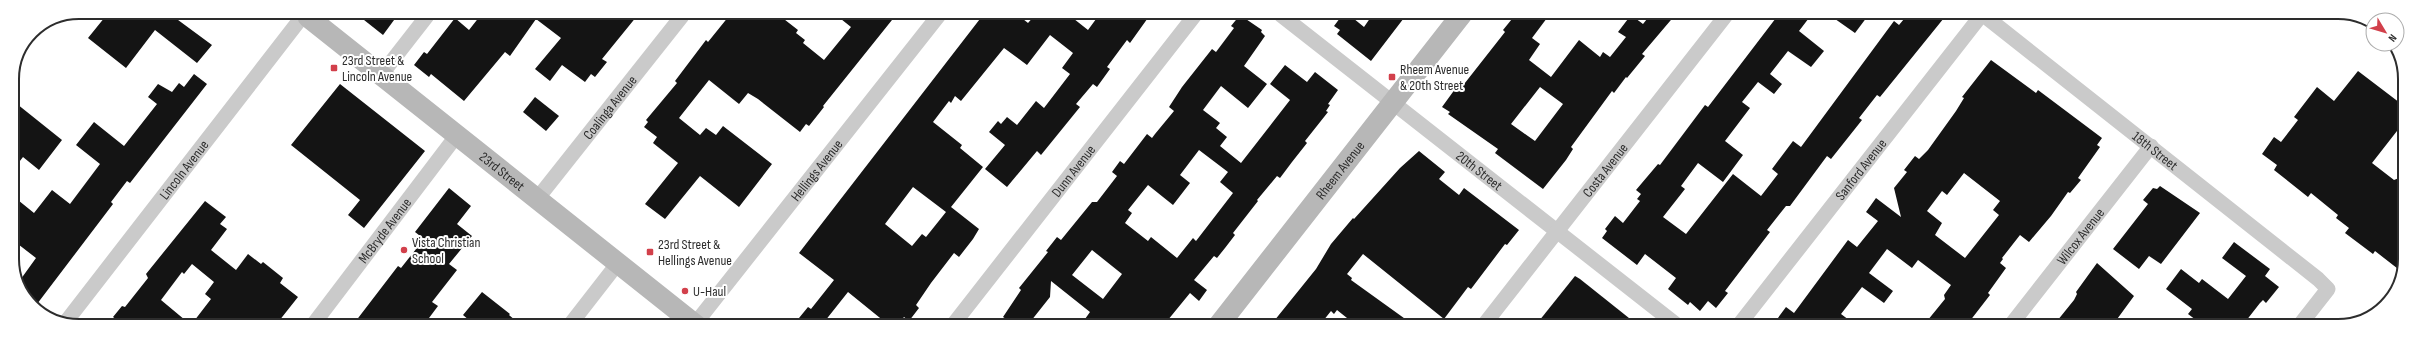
<svg xmlns="http://www.w3.org/2000/svg" width="2417" height="338" font-family="'Sofia Sans Condensed',sans-serif">
	<style>
		.building { fill: #141414; fill-rule: evenodd }
		.lines { fill: none; stroke-linecap: round; stroke-linejoin: round }
		.street { stroke: #cacaca; stroke-width: 15 }
		.secondary { stroke: #b7b7b7; stroke-width: 21 }
		.poi-dot { fill: #d2404b; stroke: #fff; stroke-width: 1.5 }
		.labels { text-anchor: middle; stroke-width: 4; stroke-linejoin: round; paint-order: stroke }
		.poi-label { font-size: 14px; fill: #2d2d2d; stroke: #fff; text-anchor: start }
		.street-label { font-size: 14px; fill: #2d2d2d; stroke: #fff }
		.rim { fill: none; stroke: #2d2d2d; stroke-width: 2 }
	</style>
	<rect width="100%" height="100%" fill="#fff"/>
	<g class="building">
		<polygon points="1870,13 1855,33 1828,14 1851,14"/>
		<polygon points="1909,13 1948,13 1880,97 1877,95 1859,118 1862,120 1831,159 1827,156 1790,206 1786,206 1767,230 1770,232 1725,291 1728,293 1716,308 1708,301 1700,311 1690,302 1688,305 1668,289 1676,278 1645,254 1637,265 1602,238 1607,231 1605,229 1615,216 1623,223 1640,201 1637,199 1641,194 1636,190 1658,164 1660,165 1705,105 1708,107 1779,14 1812,14 1799,31 1824,51 1811,67 1788,51 1770,74 1782,84 1774,94 1758,82 1742,102 1750,108 1725,141 1743,155 1723,182 1698,163 1681,186 1685,189 1663,217 1686,234 1733,174 1761,196 1778,174 1772,169 1793,141 1801,147 1894,21 1899,25"/>
		<polygon points="1343,14 1348,14 1364,27 1373,14 1407,14 1371,61 1337,34 1340,30 1334,26"/>
		<path d="M1516 14H1550L1532 38 1540 44 1529 60 1551 77 1579 40 1600 57 1603 52 1610 57 1626 37 1618 32 1631 15 1643 24 1651 14H1676L1642 54 1645 56 1627 78 1626 77 1614 93 1612 91 1571 147 1573 149 1566 160 1543 189 1495 153 1498 149 1448 114 1450 112 1442 107 1458 85 1461 88 1505 32 1503 30ZM1540 87 1563 104 1535 141 1511 124Z"/>
		<polygon points="836,15 896,15 823,106 824,107 809,126 806,124 800,132 758,99 748,93 739,104 709,80 679,118 700,135 706,128 716,135 723,126 772,164 739,207 700,176 665,219 645,204 678,163 653,143 657,137 644,127 648,122 646,120 677,83 675,81 706,40 708,42 729,16 780,16 798,30 796,33 805,40 803,43 824,60 851,27"/>
		<path d="M983 15H1018L1028 23 1035 15H1069L1088 30 1099 15H1150L1130 43 1127 40 1107 67 1110 69 1097 87 1093 84 1076 104 1080 107 1041 155 1037 151 1007 187 985 169 1005 145 989 132 998 121 1001 124 1007 117 1017 125 1036 101 1044 108 1070 74 1062 68 1073 53 1050 35 1027 65 1004 48 961 101 955 96 951 103 949 101 933 122 962 145 960 148 983 167 951 207 979 229 973 239 959 257 954 253 931 283 916 305 919 308 909 321 904 317 897 326 887 319 885 322 848 292 821 326H808L799 318 808 307 811 309 834 280 799 253ZM913 187 946 212 926 237 922 234 912 246 885 224Z"/>
		<path d="M1240 15 1262 30 1261 32 1265 36 1244 66 1267 84 1248 108 1221 86 1203 110 1220 123 1216 128 1227 137 1220 146 1241 163 1290 100 1270 84 1285 65 1307 82 1315 72 1338 90 1328 104 1330 105 1326 111 1328 112 1305 141 1307 143 1292 162 1280 178 1277 176 1257 200 1258 201 1233 233 1235 235 1225 248 1217 258 1214 256 1194 280 1207 290 1199 301 1190 293 1163 326H1093L1085 319 1090 312 1051 281 1050 297 1027 326H1001L1006 319 1003 317 1021 290 1019 288 1048 252 1046 251 1057 237 1061 240 1092 202H1097L1117 176 1112 172 1120 161 1124 164 1147 134 1152 138 1155 134 1174 111 1169 107 1182 87 1212 49 1216 52 1234 28 1231 26ZM1199 150 1228 172 1220 182 1233 193 1196 241 1193 238 1177 258 1151 237 1148 241 1125 223 1132 213 1128 210 1148 185 1173 205 1190 183 1180 175ZM1092 250 1122 274 1103 299 1072 275Z"/>
		<polygon points="359,16 397,16 383,35"/>
		<polygon points="480,16 637,16 602,59 607,62 595,77 591,74 585,82 562,65 550,81 535,69 561,38 536,19 510,56 505,52 464,101 431,74 429,77 414,65 424,52 427,54 455,18 469,30"/>
		<polygon points="105,17 174,17 212,45 197,63 155,30 126,68 88,38"/>
		<path d="M1991 60 2036 93 2038 90 2102 138 2097 145 2100 147 2078 178 2081 180 2070 193 2068 192 2051 216 2029 242 2020 235 2002 258 2003 259 2000 263 2006 268 1988 293 1990 295 1966 326H1923L1945 299 1944 295 1951 285 1918 260 1912 268 1887 249 1869 273 1893 291 1884 303 1862 287 1841 314 1857 326H1821L1810 319 1806 323 1810 326H1772L1786 307 1794 313 1848 240 1857 247 1878 221 1866 212 1876 198 1901 217 1894 188 1907 172 1904 170 1915 156 1919 159 1928 150 1956 111 1964 98 1962 97ZM1964 173 2000 201 1993 210 1999 215 1965 258 1935 235 1942 223 1927 211 1942 191 1947 195Z"/>
		<polygon points="2358,71 2404,106 2404,122 2372,163 2394,180 2404,176 2404,268 2402,272 2375,251 2373,254 2345,233 2349,228 2336,218 2338,215 2311,193 2308,197 2274,170 2277,165 2262,154 2274,137 2281,142 2298,120 2294,117 2317,87 2334,101"/>
		<polygon points="194,74 207,84 130,183 127,181 111,202 113,204 34,308 18,283 36,258 14,241 13,196 34,213 52,190 70,204 100,164 76,145 94,122 124,146 157,104 148,97 158,84 172,92 179,83 184,87"/>
		<polygon points="340,84 425,151 364,228 348,215 360,200 291,145"/>
		<polygon points="535,97 559,116 546,131 523,112"/>
		<polygon points="12,100 62,140 39,170 23,157 13,170"/>
		<polygon points="1419,151 1445,172 1439,179 1459,195 1464,188 1519,230 1507,245 1505,244 1471,289 1468,287 1444,319 1363,254 1347,274 1352,278 1351,280 1415,326 1357,326 1337,310 1334,314 1331,311 1319,326 1270,326 1316,269 1331,244 1353,218 1354,219 1400,168"/>
		<polygon points="2160,186 2200,213 2161,264 2149,256 2139,269 2113,249 2148,204 2143,200 2153,188 2157,189"/>
		<polygon points="449,188 471,206 457,224 472,236 449,264 457,270 432,302 438,306 423,326 352,326 398,266 401,268 424,239 415,232"/>
		<path d="M205 201 226 217 220 224 227 229 211 250 236 270 248 254 261 264 263 262 283 278 280 283 298 297 275 326 220 325 212 319 207 325H123L113 317 122 306 125 307 148 278 146 274ZM192 264 214 282 205 294 211 299 191 325 161 300 182 272 184 274Z"/>
		<polygon points="2234,242 2270,269 2265,276 2279,287 2266,303 2263,300 2260,303 2242,326 2204,326 2188,314 2192,309 2166,289 2181,269 2199,283 2202,279 2228,299 2246,276 2222,258"/>
		<polygon points="2097,263 2134,296 2112,326 2053,326 2074,300 2077,294 2076,292"/>
		<polygon points="1575,276 1580,279 1639,326 1535,326"/>
		<polygon points="482,292 510,314 509,315 522,326 476,326 463,315"/>
	</g>
	<g class="lines">
		<g class="street">
			<path id="s1" d="M1981 13 2318 279 2328 289 2299 326"/>
			<path id="s2" d="M1281 15 1678 326"/>
			<polyline points="381,75 427,16"/>
			<path id="s3" d="M537 199 682 16"/>
			<path id="s4" d="M65 323 302 17"/>
			<path id="s5" d="M695 324 939 15"/>
			<path id="s6" d="M312 326 457 135"/>
			<polyline points="569,326 618,263"/>
			<path id="s7" d="M952 326 1195 15"/>
			<path id="s8" d="M1483 326 1727 14"/>
			<path id="s9" d="M1738 326 1983 13"/>
			<path id="s10" d="M2010 326 2151 146"/>
		</g>
		<g class="secondary">
			<path id="s11" d="M308 17 697 326"/>
			<path id="s12" d="M1218 326 1462 14"/>
		</g>
	</g>
	<g class="poi-dot">
		<rect x="330" y="64" width="8" height="8" rx="2"/>
		<rect x="1388" y="73" width="8" height="8" rx="2"/>
		<circle cx="404" cy="250" r="4"/>
		<rect x="646" y="248" width="8" height="8" rx="2"/>
		<circle cx="685" cy="291" r="4"/>
	</g>
	<g class="labels">
		<g class="poi-label">
			<text x="342" y="65">23rd Street &amp;<tspan x="342" dy="16">Lincoln Avenue</tspan></text>
			<text x="1400" y="74">Rheem Avenue<tspan x="1400" dy="16">&amp; 20th Street</tspan></text>
			<text x="412" y="247">Vista Christian<tspan x="412" dy="16">School</tspan></text>
			<text x="658" y="249">23rd Street &amp;<tspan x="658" dy="16">Hellings Avenue</tspan></text>
			<text x="693" y="296">U-Haul</text>
		</g>
		<g class="street-label">
			<text dy="5" stroke="none"><textPath href="#s3" startOffset="117">Coalinga Avenue</textPath></text>
			<text dy="5" stroke="none"><textPath href="#s1" startOffset="222">18th Street</textPath></text>
			<text dy="5" stroke="none"><textPath href="#s4" startOffset="194">Lincoln Avenue</textPath></text>
			<text dy="5" stroke="none"><textPath href="#s5" startOffset="196">Hellings Avenue</textPath></text>
			<text dy="5" stroke="none"><textPath href="#s7" startOffset="197">Dunn Avenue</textPath></text>
			<text dy="5" stroke="none"><textPath href="#s12" startOffset="198">Rheem Avenue</textPath></text>
			<text dy="5" stroke="none"><textPath href="#s2" startOffset="252">20th Street</textPath></text>
			<text dy="5" stroke="none"><textPath href="#s8" startOffset="198">Costa Avenue</textPath></text>
			<text dy="5" stroke="none"><textPath href="#s9" startOffset="199">Sanford Avenue</textPath></text>
			<text dy="5" stroke="none"><textPath href="#s11" startOffset="248">23rd Street</textPath></text>
			<text dy="5" stroke="none"><textPath href="#s6" startOffset="120">McBryde Avenue</textPath></text>
			<text dy="5" stroke="none"><textPath href="#s10" startOffset="114">Wilcox Avenue</textPath></text>
		</g>
	</g>
	<path d="M0 0H2417V338H0ZM79 19H2338A60 60 0 0 1 2398 79V259A60 60 0 0 1 2338 319H79A60 60 0 0 1 19 259V79A60 60 0 0 1 79 19Z" fill="#fff" fill-rule="evenodd"/>
	<path class="rim" d="M79 19H2338A60 60 0 0 1 2398 79V259A60 60 0 0 1 2338 319H79A60 60 0 0 1 19 259V79A60 60 0 0 1 79 19Z"/>
	<g transform="translate(2385 32) rotate(128)"><circle r="19" fill="#ffffff" stroke="#ababab"/>
	<path d="M0-3L7 15L0 10L-7 15Z" fill="#d2404b"/>
	<text y="-6" font-size="11" font-weight="bold" text-anchor="middle" fill="#2d2d2d">N</text>
	</g>
</svg>
